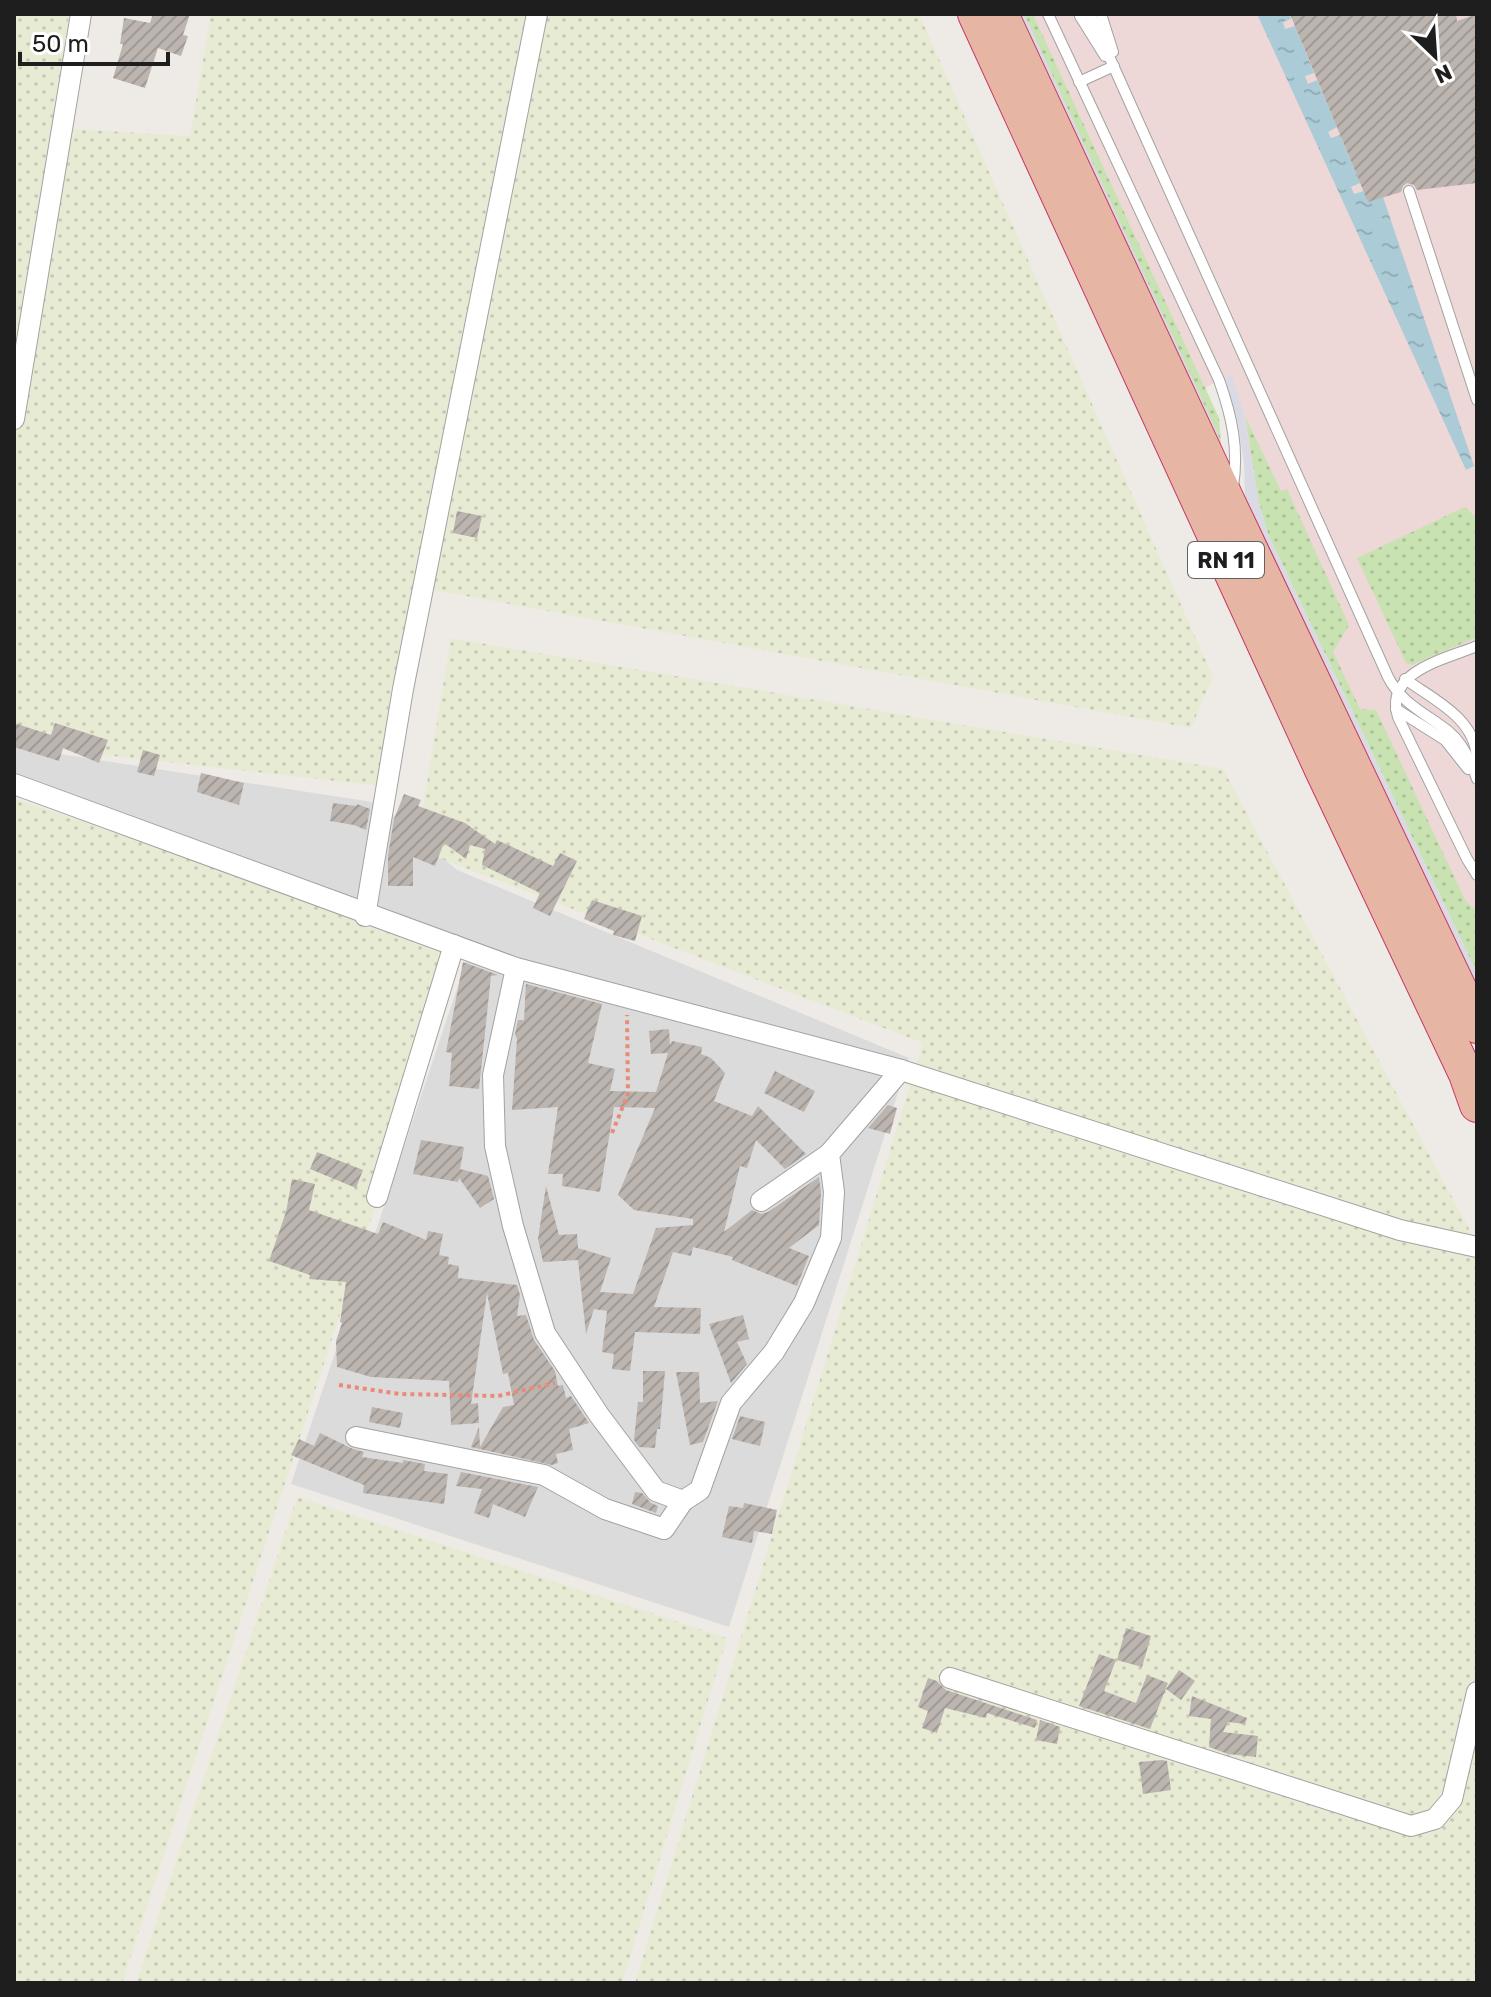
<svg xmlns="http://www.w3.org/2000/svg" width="1491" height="1997" font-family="Rubik,sans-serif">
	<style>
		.residential { fill: #dcdbdb }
		.commercial { fill: #edd8d7 }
		.farmland { fill: url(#farmland-dots) }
		.grass { fill: url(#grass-dots) }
		.plaza { fill: #dadae4 }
		.water { fill: url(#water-ripples) }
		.building { fill: url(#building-hatch) }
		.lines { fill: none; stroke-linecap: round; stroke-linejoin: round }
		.service-casing { stroke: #a2a2a2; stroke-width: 12 }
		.minor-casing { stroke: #a2a2a2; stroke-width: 22 }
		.trunk-casing { stroke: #c53965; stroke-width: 36 }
		.path { stroke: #e98a7b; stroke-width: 4; stroke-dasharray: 4 4; stroke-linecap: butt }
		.service { stroke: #fff; stroke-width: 10 }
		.minor { stroke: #fff; stroke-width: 20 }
		.trunk { stroke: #e6b5a4; stroke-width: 34 }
		.labels { text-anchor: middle; stroke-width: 6; stroke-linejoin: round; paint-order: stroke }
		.shield { fill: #fff; stroke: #626262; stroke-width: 2 }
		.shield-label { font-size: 22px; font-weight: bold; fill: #1e1e1e }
	</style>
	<defs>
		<pattern id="farmland-dots" width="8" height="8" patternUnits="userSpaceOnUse" patternTransform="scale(2)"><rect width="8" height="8" fill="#e8ebd3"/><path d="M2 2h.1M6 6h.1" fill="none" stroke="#c7c9b5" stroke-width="1.8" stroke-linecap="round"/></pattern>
		<pattern id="grass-dots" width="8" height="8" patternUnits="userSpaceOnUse" patternTransform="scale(2)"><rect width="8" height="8" fill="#c8e2b1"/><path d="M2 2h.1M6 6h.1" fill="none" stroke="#abc198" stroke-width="1.8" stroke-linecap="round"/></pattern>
		<pattern id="water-ripples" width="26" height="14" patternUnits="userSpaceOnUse" patternTransform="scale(2)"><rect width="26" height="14" fill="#abcbd6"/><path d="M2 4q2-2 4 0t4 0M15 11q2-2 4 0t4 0" fill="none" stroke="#93aeb7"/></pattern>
		<pattern id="building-hatch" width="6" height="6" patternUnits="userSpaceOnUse" patternTransform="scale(2)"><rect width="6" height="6" fill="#bbb4af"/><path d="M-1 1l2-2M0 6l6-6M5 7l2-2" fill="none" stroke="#a09a96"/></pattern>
	</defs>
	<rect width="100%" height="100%" fill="#eeebe6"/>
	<polygon class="residential" points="14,747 379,803 457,870 909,1058 729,1627 291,1484 473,941 14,776"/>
	<polygon class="commercial" points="1033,14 1477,14 1477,973 1259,503 1244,412 1230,375 1205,388"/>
	<g class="farmland">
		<polygon points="14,14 68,14 73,129 190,136 211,14 919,14 1213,677 1191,728 422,588 391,787 14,745"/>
		<polygon points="451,638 1223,769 1477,1244 1477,1983 635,1983 923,1043 416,849"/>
		<polygon points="14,799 461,943 122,1983 14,1983"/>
		<polygon points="297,1497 727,1638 622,1983 136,1983"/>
	</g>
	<g class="grass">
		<polygon points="1024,14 1033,14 1219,418 1221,445"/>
		<polygon points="1245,416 1281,491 1287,489 1349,625 1333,652 1360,709 1376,710 1466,902 1477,910 1477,973 1268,534 1259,503"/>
		<polygon points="1465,507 1477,519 1477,637 1412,665 1406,663 1357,558"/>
	</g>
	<g class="plaza">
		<polygon points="1012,14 1024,14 1218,434 1221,445 1219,450"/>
		<polygon points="1231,375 1244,412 1259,503 1268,534 1477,973 1477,1000 1245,502 1244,464 1238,423 1224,378"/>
	</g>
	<polygon class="water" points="1257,14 1289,14 1291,19 1283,22 1285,29 1295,26 1314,73 1305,76 1308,84 1317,80 1337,127 1328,132 1331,138 1340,135 1360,183 1351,187 1354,194 1364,191 1383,197 1474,466 1466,470"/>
	<g class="building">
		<polygon points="153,14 190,14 183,35 188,36 181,56 158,48 145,88 113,78 123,44 120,44 124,18 150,23"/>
		<polygon points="1290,14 1456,14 1457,21 1477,14 1477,183 1417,190 1414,185 1407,183 1403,186 1401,192 1368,202"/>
		<polygon points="457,511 482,516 477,538 453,533"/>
		<polygon points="14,723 51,735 55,723 108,740 99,763 63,748 59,761 14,747"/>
		<polygon points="143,750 160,755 154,776 137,772"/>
		<polygon points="201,773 244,783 239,805 197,792"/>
		<polygon points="404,794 421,800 418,806 465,823 495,844 497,840 553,866 560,853 577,861 550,916 533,908 540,893 482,865 485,849 470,845 466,859 444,843 435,866 413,857 413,886 388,886 388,855 394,819"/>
		<polygon points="333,803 356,806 357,804 370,809 366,830 354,825 330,821"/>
		<polygon points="592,900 642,916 635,941 613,935 614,931 584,919"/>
		<polygon points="463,962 498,975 491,976 479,1089 449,1086 452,1053 446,1052"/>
		<polygon points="526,984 602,1004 588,1063 615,1069 610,1091 656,1092 668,1053 651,1054 649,1031 669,1029 670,1045 672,1041 702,1047 701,1054 711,1058 725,1073 714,1101 752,1116 758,1106 806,1154 785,1169 756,1140 747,1168 740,1166 724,1232 752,1210 761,1214 768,1212 819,1177 821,1192 819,1225 789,1248 809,1256 797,1286 732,1260 733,1257 693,1247 691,1256 673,1252 654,1307 701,1308 700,1334 635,1332 630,1371 612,1369 614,1354 602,1352 607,1311 594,1309 586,1334 578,1260 543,1262 538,1239 546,1186 559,1235 577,1234 578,1248 611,1258 600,1292 633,1294 656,1228 693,1225 693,1219 634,1210 618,1195 655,1108 614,1107 600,1192 562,1186 563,1174 548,1174 558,1107 512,1110 517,1039 515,1034 518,1020 524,1020"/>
		<polygon points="775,1071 815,1091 804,1112 764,1093"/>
		<polygon points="888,1105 897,1108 890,1134 868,1128"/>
		<polygon points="421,1140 464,1147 460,1169 488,1176 494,1199 480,1208 459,1178 458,1182 413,1174"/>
		<polygon points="317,1152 363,1170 356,1188 310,1169"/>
		<polygon points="292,1179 315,1184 309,1210 378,1234 383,1222 426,1240 428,1231 443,1234 439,1255 449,1257 448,1264 459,1266 458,1278 517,1285 520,1295 517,1316 526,1315 534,1340 555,1371 558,1386 563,1385 566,1398 571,1396 589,1423 569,1429 573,1450 556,1454 558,1463 552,1465 471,1447 479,1427 480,1447 503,1407 514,1405 508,1373 503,1374 487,1293 471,1404 478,1403 479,1423 451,1425 449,1381 371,1377 337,1367 336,1341 342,1323 340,1322 346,1282 309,1279 310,1275 269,1261 286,1212"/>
		<polygon points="743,1315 749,1339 737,1342 747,1364 731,1383 709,1324"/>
		<polygon points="643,1371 665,1371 660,1429 657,1429 655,1448 639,1447 634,1440 638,1402 643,1402"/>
		<polygon points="676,1372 699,1372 700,1403 718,1401 703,1442 690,1445"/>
		<polygon points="372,1407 403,1413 400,1428 369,1422"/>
		<polygon points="740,1416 765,1422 760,1446 732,1439"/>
		<polygon points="320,1433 353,1449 364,1452 362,1457 403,1463 403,1460 425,1464 424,1471 448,1474 444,1504 363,1493 364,1485 291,1455 299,1439 314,1446"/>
		<polygon points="461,1472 538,1487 525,1517 493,1504 489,1518 474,1513 482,1489 456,1486"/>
		<polygon points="635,1492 642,1493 651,1503 658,1506 656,1513 632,1504"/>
		<polygon points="744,1503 777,1510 772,1534 754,1531 752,1543 722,1537 729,1506 743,1508"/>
		<polygon points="1126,1628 1151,1636 1142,1667 1117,1660"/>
		<polygon points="1099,1654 1116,1660 1104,1691 1136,1703 1147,1675 1168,1683 1150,1729 1079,1706"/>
		<polygon points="1179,1670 1195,1681 1181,1700 1166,1689"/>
		<polygon points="928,1678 937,1681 946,1690 1037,1720 1035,1728 987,1713 986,1718 945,1708 937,1733 922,1728 928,1711 918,1707"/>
		<polygon points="1192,1696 1247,1718 1245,1724 1228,1722 1223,1732 1258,1736 1256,1757 1228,1754 1209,1747 1211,1719 1189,1716"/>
		<polygon points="1040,1720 1060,1727 1057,1744 1036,1740"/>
		<polygon points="1162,1760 1167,1761 1171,1790 1143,1794 1139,1762"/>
	</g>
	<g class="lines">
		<g class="service-casing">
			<g id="service">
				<path d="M1048 14 1219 380C1232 417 1239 448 1233 487"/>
				<path d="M1090 14 1388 677C1402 704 1425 713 1448 731 1463 743 1471 761 1477 779"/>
				<polyline points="1101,14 1113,52"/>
				<polyline points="1080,16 1105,56"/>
				<polyline points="1079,82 1114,66"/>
				<polyline points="1409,191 1477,400"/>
				<path d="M1477 646C1446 659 1384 671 1398 717L1467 859 1477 875"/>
				<path d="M1405 679C1434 700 1475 718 1477 758"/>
				<polyline points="1396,709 1445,740 1468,769"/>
			</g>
		</g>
		<g class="minor-casing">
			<g id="minor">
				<polyline points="14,419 81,14"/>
				<polyline points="14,784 516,968 901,1070 1400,1230 1477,1247"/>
				<polyline points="365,916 403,689 537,14"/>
				<polyline points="516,968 493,1075 495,1146 513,1226 545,1333 599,1415 656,1491 683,1501 700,1490 731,1403 774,1352 804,1303 831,1238 834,1192 829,1154 901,1070"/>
				<polyline points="377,1197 454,945"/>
				<polyline points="761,1201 829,1154"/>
				<polyline points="356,1437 544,1475 605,1509 664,1529 683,1501"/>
				<polyline points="950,1678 1411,1826 1435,1819 1452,1799 1477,1692"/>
			</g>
		</g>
		<g class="trunk-casing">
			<g id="trunk">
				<polyline points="975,14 1322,770 1466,1074 1477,1105"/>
				<polyline points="1001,14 1229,504 1477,1026"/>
			</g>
		</g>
		<g class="path">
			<polyline points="612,1133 628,1094 627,1015"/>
			<polyline points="339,1385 400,1394 498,1396 555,1383"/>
		</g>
		<use href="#service" class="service"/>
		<use href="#minor" class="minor"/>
		<use href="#trunk" class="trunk"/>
	</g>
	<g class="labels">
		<rect class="shield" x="1188" y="542" width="76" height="36" rx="6"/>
		<g class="shield-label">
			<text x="1226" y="568">RN 11</text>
		</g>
	</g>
	<rect width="1491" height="1997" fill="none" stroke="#1e1e1e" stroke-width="32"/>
	<g transform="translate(1435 56) rotate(155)" stroke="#ffffff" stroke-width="6" paint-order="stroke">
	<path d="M0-6L14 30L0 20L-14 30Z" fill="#1e1e1e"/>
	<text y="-12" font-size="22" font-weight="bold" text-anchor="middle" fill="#1e1e1e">N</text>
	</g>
	<path d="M20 52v12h148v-12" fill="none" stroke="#1e1e1e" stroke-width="4"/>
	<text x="32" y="52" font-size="24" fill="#1e1e1e" stroke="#ffffff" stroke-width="6" paint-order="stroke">50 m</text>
</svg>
